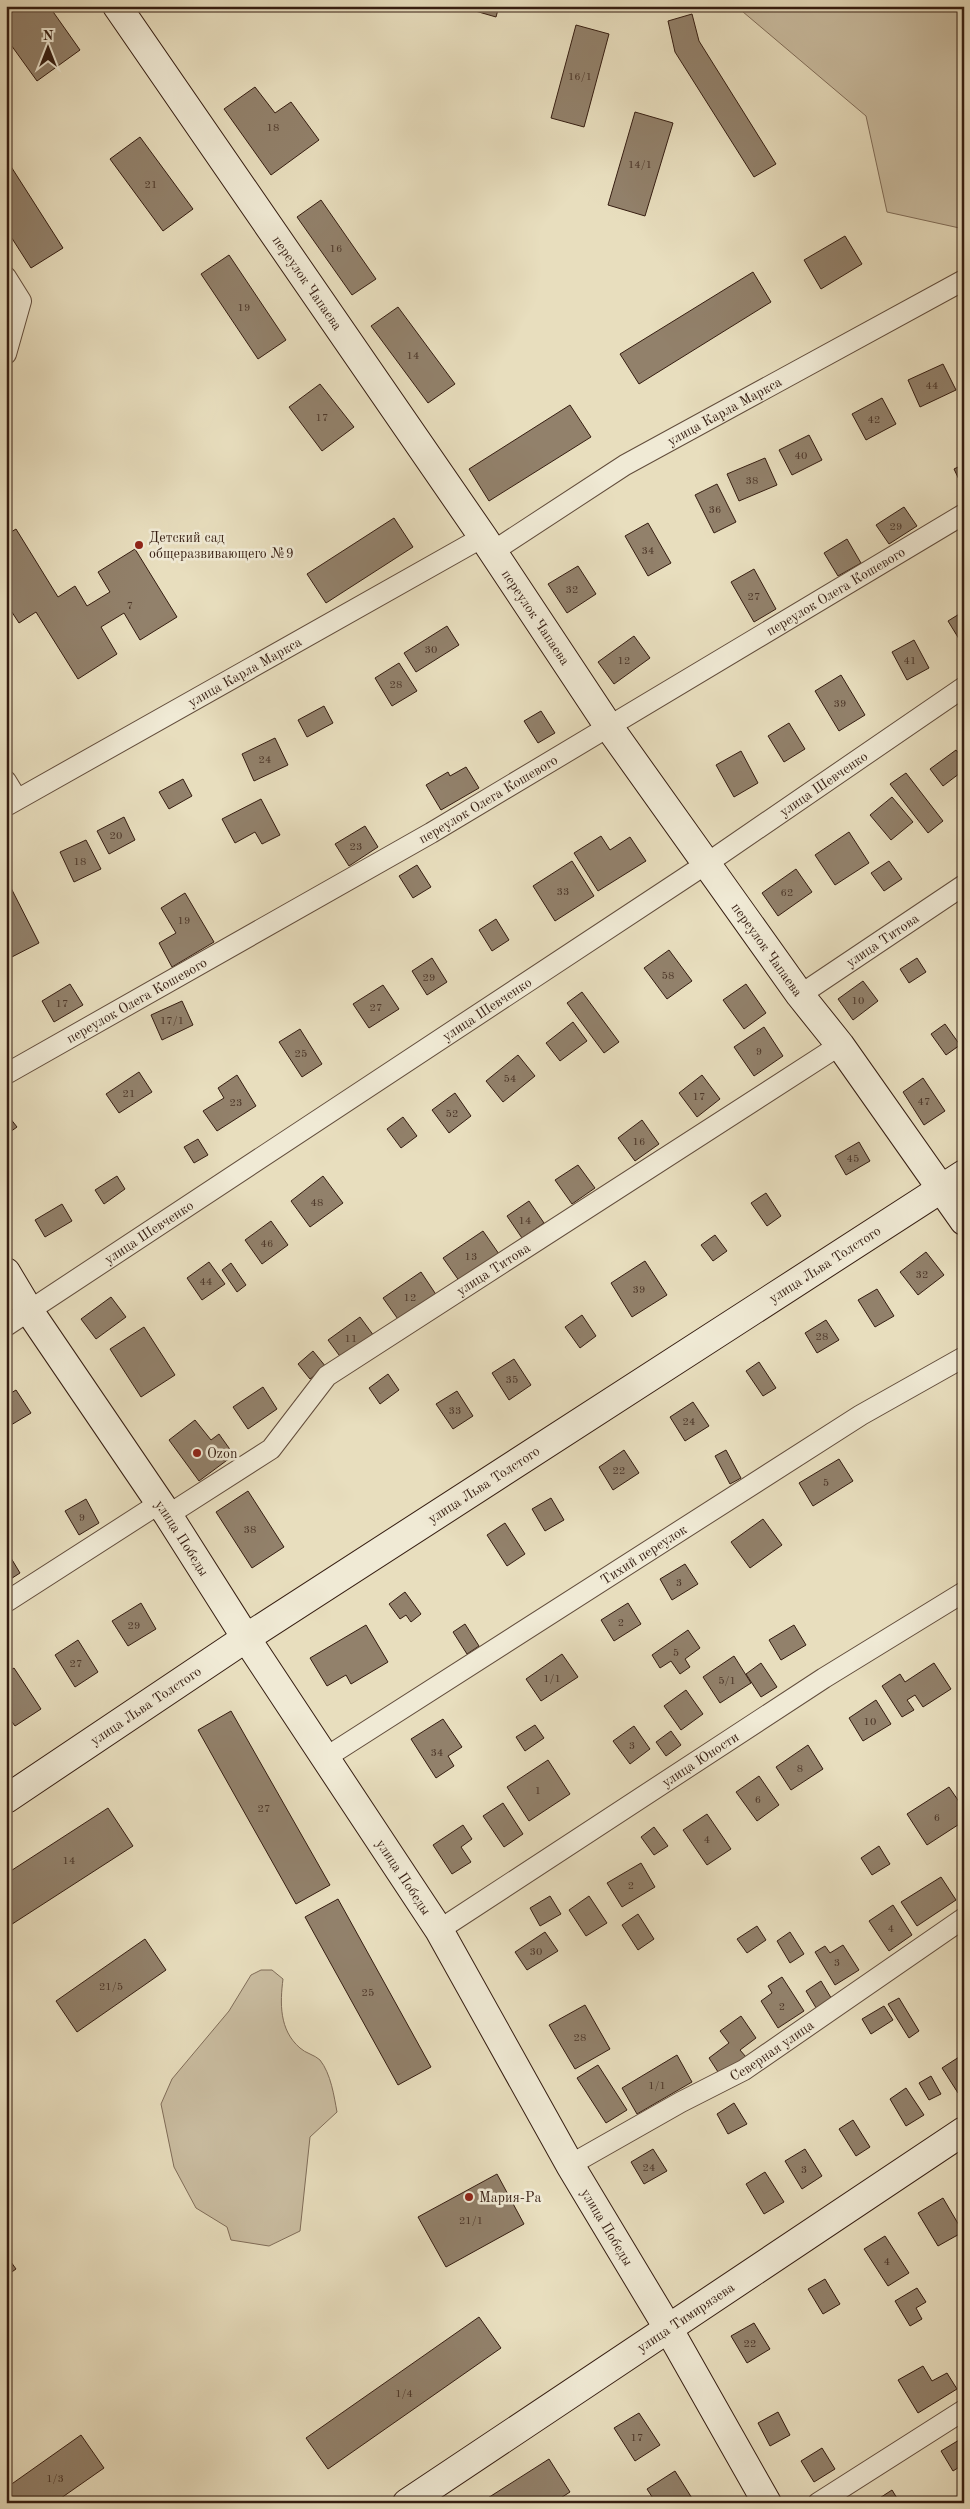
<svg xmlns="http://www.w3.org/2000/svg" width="970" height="2509" font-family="'Old Standard TT',serif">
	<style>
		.green { fill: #cabda1; stroke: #806d59 }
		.building { fill: #92816b; stroke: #351d11 }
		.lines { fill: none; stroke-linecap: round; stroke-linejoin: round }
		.street-casing { stroke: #624d3c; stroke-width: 22 }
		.secondary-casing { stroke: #351d11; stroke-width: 30 }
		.street { stroke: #f0ead5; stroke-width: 20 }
		.secondary { stroke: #f0ead5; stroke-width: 28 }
		.poi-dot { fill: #8f2418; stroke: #f0ead5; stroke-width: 2 }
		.labels { text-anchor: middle; stroke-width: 5; stroke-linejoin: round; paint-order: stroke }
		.number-label { font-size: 11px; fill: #4c3628 }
		.street-label { font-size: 14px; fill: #351d11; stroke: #f0ead5 }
		.poi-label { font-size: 14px; fill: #351d11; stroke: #f0ead5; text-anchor: start }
	</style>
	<rect width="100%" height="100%" fill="#e8debe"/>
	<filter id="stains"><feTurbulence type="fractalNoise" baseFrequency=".004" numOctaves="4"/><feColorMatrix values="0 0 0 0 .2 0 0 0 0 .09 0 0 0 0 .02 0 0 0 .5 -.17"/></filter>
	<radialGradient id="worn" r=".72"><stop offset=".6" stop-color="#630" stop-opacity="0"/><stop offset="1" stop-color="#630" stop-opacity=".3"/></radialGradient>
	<g class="green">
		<polygon points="736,6 964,6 964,229 887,212 866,116"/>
		<path d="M261 1970H272L283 1979C280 2003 279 2030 300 2048 305 2053 315 2055 320 2060 331 2074 334 2096 337 2112L310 2137 300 2231 269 2246 231 2240 227 2227 196 2208 174 2167 161 2104 172 2079 229 2011 251 1975Z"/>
	</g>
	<g class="building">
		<polygon points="6,6 49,6 80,50 37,81 6,38"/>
		<polygon points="458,6 499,6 496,17"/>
		<polygon points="692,14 699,41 776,164 754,177 675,52 668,21"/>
		<polygon points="576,25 609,34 584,127 551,118"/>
		<polygon points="255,87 275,113 291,102 319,140 271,175 224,109"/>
		<polygon points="635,112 673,123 645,216 608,205"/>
		<polygon points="140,137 193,209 163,231 110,159"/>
		<polygon points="10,165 63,248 31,268 6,229 6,167"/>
		<polygon points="321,200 376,279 352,295 297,217"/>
		<polygon points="845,236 862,264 821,289 804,260"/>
		<polygon points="229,255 286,340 258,359 201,274"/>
		<polygon points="753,272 771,302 639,384 620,354"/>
		<polygon points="398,307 455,384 428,403 371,326"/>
		<polygon points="943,364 956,390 920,407 908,380"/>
		<polygon points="320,384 354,427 322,451 289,407"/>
		<polygon points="882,398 896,424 866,440 852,414"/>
		<polygon points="570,405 591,437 489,501 469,469"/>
		<polygon points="809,435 822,460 792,475 779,450"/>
		<polygon points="765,458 777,485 739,501 727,474"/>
		<polygon points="964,464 964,490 954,469"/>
		<polygon points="717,484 736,522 714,533 695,495"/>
		<polygon points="904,507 917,526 889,544 876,525"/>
		<polygon points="394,518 413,547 326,603 307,574"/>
		<polygon points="648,523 671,563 648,576 625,536"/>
		<polygon points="16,529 58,597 75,586 87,606 110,592 98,572 135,549 177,617 140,640 124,613 101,627 117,654 78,679 36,612 19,623 6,603 6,535"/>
		<polygon points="847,539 861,563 838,576 824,553"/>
		<polygon points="578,566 596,594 567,613 548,584"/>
		<polygon points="754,569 776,609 754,622 731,582"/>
		<polygon points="964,611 964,647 948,621"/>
		<polygon points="447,626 459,645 416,672 404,653"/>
		<polygon points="634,636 650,658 614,684 598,662"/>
		<polygon points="914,640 929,668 907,680 892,652"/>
		<polygon points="399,663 417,691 392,706 375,678"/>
		<polygon points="841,675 865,715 839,731 815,691"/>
		<polygon points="324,706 333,723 307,737 298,720"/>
		<polygon points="541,711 555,733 538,743 524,721"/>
		<polygon points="789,723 805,749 784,762 768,736"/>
		<polygon points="275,738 288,765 254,781 242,754"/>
		<polygon points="956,750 964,760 964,770 943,786 930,769"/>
		<polygon points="741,751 758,783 734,797 716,765"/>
		<polygon points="466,767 479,788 441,810 426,785 448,772 450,776"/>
		<polygon points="906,773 943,821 928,833 890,784"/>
		<polygon points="183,779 192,796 169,809 159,792"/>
		<polygon points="892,797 913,822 891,840 870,815"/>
		<polygon points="261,799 280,835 262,844 255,832 235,843 222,819"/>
		<polygon points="124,817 135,840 109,854 97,831"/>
		<polygon points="365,826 378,847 349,866 335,844"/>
		<polygon points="849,832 869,863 835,885 815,855"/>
		<polygon points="601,836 610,850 630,837 646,861 598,891 574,853"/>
		<polygon points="86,840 101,869 74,882 60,852"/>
		<polygon points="572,861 594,896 555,921 533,886"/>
		<polygon points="889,861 902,879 884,891 871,873"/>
		<polygon points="417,865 431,887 413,898 399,876"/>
		<polygon points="796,869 812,892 778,916 762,893"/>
		<polygon points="10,886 39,943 6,960 6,888"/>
		<polygon points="185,893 214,942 172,967 159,943 176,933 161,908"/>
		<polygon points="496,919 509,940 492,951 479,930"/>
		<polygon points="669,950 692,981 667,999 644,968"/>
		<polygon points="432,958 447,982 427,995 412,971"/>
		<polygon points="917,958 926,972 909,983 900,969"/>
		<polygon points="863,981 878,1001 853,1020 838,999"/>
		<polygon points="70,984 83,1005 54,1022 42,1001"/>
		<polygon points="746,984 766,1013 744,1029 723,1000"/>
		<polygon points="383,985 399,1009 369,1028 353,1004"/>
		<polygon points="582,992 619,1042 604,1053 567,1003"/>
		<polygon points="182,1001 193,1025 162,1040 151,1015"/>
		<polygon points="573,1022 587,1041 560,1061 546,1043"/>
		<polygon points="945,1024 960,1045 946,1055 931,1034"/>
		<polygon points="764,1027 783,1056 754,1076 734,1047"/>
		<polygon points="300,1029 322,1064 302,1077 279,1042"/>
		<polygon points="518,1055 535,1076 503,1102 486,1081"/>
		<polygon points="139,1072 152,1092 119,1113 106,1094"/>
		<polygon points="237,1075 256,1106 217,1131 203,1111 224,1098 218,1088"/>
		<polygon points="702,1075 720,1099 697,1117 679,1093"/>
		<polygon points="923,1078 945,1111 924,1125 903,1092"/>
		<polygon points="455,1093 471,1116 449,1133 432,1110"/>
		<polygon points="6,1113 17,1127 6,1135"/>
		<polygon points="403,1117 417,1136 401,1148 387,1129"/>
		<polygon points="642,1120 659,1144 635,1161 618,1138"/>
		<polygon points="198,1139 208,1155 194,1163 184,1147"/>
		<polygon points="859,1142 870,1161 846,1175 835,1156"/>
		<polygon points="578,1165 595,1188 572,1204 555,1180"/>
		<polygon points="117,1176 125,1189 104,1204 95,1190"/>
		<polygon points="323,1176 343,1203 310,1227 291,1201"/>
		<polygon points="766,1193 781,1216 767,1226 751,1203"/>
		<polygon points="529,1201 544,1223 522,1238 507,1216"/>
		<polygon points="62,1204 72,1221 45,1237 35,1220"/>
		<polygon points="271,1221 288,1245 262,1264 245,1240"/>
		<polygon points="483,1231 499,1254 460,1282 443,1258"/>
		<polygon points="715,1235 727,1251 713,1261 701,1245"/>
		<polygon points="926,1252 944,1275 918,1295 900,1272"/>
		<polygon points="645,1261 667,1295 632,1317 611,1283"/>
		<polygon points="209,1262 225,1284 202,1300 187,1278"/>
		<polygon points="231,1263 246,1285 237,1292 222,1270"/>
		<polygon points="421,1272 437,1296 400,1322 383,1298"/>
		<polygon points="877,1289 894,1316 875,1327 858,1300"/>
		<polygon points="111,1297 126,1317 96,1339 81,1319"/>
		<polygon points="582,1315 596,1336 580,1348 565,1327"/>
		<polygon points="360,1317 374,1336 342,1359 328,1340"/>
		<polygon points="826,1320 839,1340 817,1353 805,1333"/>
		<polygon points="144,1327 175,1375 141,1397 110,1349"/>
		<polygon points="313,1351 326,1367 310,1379 298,1364"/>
		<polygon points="514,1359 531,1385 509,1400 492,1373"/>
		<polygon points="759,1362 776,1388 763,1396 746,1371"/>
		<polygon points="388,1374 399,1390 380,1404 369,1388"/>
		<polygon points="263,1387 277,1409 248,1429 233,1407"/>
		<polygon points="16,1390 31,1413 6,1428 6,1396"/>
		<polygon points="457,1391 473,1416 453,1429 436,1404"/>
		<polygon points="693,1402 709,1426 685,1441 670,1417"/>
		<polygon points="195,1420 211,1440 219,1434 234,1455 199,1481 169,1440"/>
		<polygon points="624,1450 639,1473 613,1490 599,1467"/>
		<polygon points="726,1450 741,1478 730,1484 715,1456"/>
		<polygon points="839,1459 853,1481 813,1506 799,1483"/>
		<polygon points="248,1491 284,1547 252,1568 216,1512"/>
		<polygon points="551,1498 564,1520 545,1531 532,1509"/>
		<polygon points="86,1499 99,1523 79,1535 65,1511"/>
		<polygon points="763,1519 782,1545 750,1568 731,1542"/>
		<polygon points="505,1523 525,1554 507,1566 487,1535"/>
		<polygon points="8,1553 20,1573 6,1582 6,1554"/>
		<polygon points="685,1564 698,1584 672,1600 660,1579"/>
		<polygon points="405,1592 421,1614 411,1622 406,1615 400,1619 389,1604"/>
		<polygon points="141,1603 156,1629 128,1646 112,1621"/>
		<polygon points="628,1603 641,1624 614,1641 601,1620"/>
		<polygon points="465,1624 479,1646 467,1654 453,1632"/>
		<polygon points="366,1625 388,1662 351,1684 346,1675 327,1686 310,1658"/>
		<polygon points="794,1625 806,1645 781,1660 769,1640"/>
		<polygon points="688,1630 700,1648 685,1659 690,1667 680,1674 671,1661 660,1668 652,1655"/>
		<polygon points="78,1640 98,1672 75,1687 55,1655"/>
		<polygon points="562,1654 578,1677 541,1701 526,1679"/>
		<polygon points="734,1656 751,1683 720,1703 703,1677"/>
		<polygon points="761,1663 777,1687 761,1697 746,1674"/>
		<polygon points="934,1663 951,1689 923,1707 915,1695 907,1700 914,1710 902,1717 882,1686 900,1674 905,1682"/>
		<polygon points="14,1668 41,1709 15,1726 6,1714 6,1673"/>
		<polygon points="686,1690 703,1714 681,1730 664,1706"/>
		<polygon points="876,1700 891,1724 863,1741 849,1718"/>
		<polygon points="231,1711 330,1885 296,1904 198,1730"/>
		<polygon points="443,1719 462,1747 448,1756 454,1766 436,1778 411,1739"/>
		<polygon points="535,1725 544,1738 525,1751 516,1737"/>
		<polygon points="634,1726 650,1749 630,1764 613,1741"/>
		<polygon points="671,1731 681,1745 666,1756 656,1742"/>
		<polygon points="808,1745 823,1769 791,1790 776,1767"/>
		<polygon points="548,1760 570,1794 529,1821 507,1787"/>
		<polygon points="759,1776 779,1805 757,1821 736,1792"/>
		<polygon points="949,1787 964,1809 964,1821 927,1845 907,1814"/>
		<polygon points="503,1803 523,1834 504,1847 483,1816"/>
		<polygon points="108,1808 133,1846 6,1928 6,1874"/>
		<polygon points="707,1814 731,1849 707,1865 683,1830"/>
		<polygon points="463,1825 472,1839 461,1847 471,1862 452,1874 433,1845"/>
		<polygon points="654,1827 668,1846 654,1855 641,1837"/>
		<polygon points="879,1846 890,1864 872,1875 861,1858"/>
		<polygon points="641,1863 655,1887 622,1907 607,1883"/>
		<polygon points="941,1877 956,1900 917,1926 901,1902"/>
		<polygon points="550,1896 561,1914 540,1926 530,1908"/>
		<polygon points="589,1896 607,1923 586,1936 569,1910"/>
		<polygon points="338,1899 431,2067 398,2085 305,1917"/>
		<polygon points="893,1905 912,1935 889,1951 869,1921"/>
		<polygon points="638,1914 654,1939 638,1950 622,1925"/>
		<polygon points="757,1926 766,1940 747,1953 737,1939"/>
		<polygon points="545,1932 558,1951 527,1970 515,1952"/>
		<polygon points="790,1932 804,1954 790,1963 777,1941"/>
		<polygon points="145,1939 166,1970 77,2032 56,2001"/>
		<polygon points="843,1945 859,1970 835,1985 815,1952 825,1946 830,1953"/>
		<polygon points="782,1977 804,2011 778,2028 761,2001 772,1993 768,1986"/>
		<polygon points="821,1981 833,2001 818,2011 806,1991"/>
		<polygon points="899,1998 919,2031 909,2038 888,2004"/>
		<polygon points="585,2005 610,2049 575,2069 549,2025"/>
		<polygon points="884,2006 893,2020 871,2034 862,2019"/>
		<polygon points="741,2016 756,2038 740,2050 746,2057 720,2075 709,2058 729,2043 720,2031"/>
		<polygon points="677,2055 692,2082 637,2114 622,2088"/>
		<polygon points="959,2057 964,2064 964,2089 958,2093 942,2068"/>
		<polygon points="598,2065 627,2110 606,2123 577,2078"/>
		<polygon points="931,2076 941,2094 929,2100 919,2083"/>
		<polygon points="906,2088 924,2115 906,2126 890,2099"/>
		<polygon points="734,2103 747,2124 728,2134 717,2114"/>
		<polygon points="853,2120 870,2147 856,2156 839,2129"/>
		<polygon points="653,2149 667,2171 644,2184 631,2162"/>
		<polygon points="805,2149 822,2176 802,2189 785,2161"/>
		<polygon points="765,2172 784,2202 764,2214 746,2184"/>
		<polygon points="497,2174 524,2224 446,2267 418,2217"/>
		<polygon points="943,2198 963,2232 938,2246 918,2213"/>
		<polygon points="885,2236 909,2273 888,2286 864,2249"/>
		<polygon points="6,2255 16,2269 6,2276"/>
		<polygon points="825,2279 840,2304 823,2314 808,2289"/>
		<polygon points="917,2288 926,2302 916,2308 922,2319 910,2326 895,2301"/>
		<polygon points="479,2317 501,2348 328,2469 306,2438"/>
		<polygon points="754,2323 770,2349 747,2363 731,2336"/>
		<polygon points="923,2366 932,2381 947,2373 957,2389 918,2413 898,2380"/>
		<polygon points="778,2412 790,2435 770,2446 758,2423"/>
		<polygon points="639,2413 660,2445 635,2461 614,2428"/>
		<polygon points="81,2435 104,2468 54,2503 6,2503 6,2488"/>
		<polygon points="964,2437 964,2464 953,2471 941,2451"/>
		<polygon points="822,2448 835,2469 814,2482 801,2461"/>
		<polygon points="549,2459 570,2492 553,2503 480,2503"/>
		<polygon points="675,2471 695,2503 656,2503 647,2489"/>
		<polygon points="892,2490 900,2503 872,2503"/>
	</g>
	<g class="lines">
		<g class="street-casing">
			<g id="street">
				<polyline points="6,277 21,301 6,354"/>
				<path id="s1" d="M492 552 625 465 964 280"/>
				<polyline points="6,781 17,799"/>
				<path id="s2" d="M6 806 483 537"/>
				<path id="s3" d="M800 995 964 885"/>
				<path id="s4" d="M6 1074 431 833 964 514"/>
				<path id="s5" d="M6 1326 706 864 964 687"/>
				<path id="s6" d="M168 1515 271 1449 327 1376 840 1045"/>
				<polyline points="6,1602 160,1503"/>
				<path id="s7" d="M325 1758 861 1415 964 1357"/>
				<path id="s8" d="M439 1930 824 1678 964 1592"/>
				<path id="s9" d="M570 2165 681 2102 744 2070 964 1918"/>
				<polyline points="818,2503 964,2410"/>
			</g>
		</g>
		<g class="secondary-casing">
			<g id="secondary">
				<path id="s10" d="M117 6 483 537 609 727 800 995 840 1045 964 1221"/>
				<path id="s11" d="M6 1272 30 1312 168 1515 246 1638 439 1930 570 2165 668 2328 767 2503"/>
				<path id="s12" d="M6 1799 246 1638 964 1174"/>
				<path id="s13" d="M407 2503 964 2131"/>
			</g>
		</g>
		<use href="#street" class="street"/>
		<use href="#secondary" class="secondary"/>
	</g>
	<g class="poi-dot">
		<circle cx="139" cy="545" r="5"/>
		<circle cx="197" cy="1453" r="5"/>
		<circle cx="469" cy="2197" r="5"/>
	</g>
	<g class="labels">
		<g class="number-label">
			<text x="580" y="80">16/1</text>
			<text x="273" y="131">18</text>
			<text x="640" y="168">14/1</text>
			<text x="151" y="188">21</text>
			<text x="336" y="252">16</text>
			<text x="244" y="311">19</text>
			<text x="413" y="359">14</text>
			<text x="932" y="389">44</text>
			<text x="322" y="421">17</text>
			<text x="874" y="423">42</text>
			<text x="801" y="459">40</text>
			<text x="752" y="484">38</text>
			<text x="715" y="513">36</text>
			<text x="896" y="530">29</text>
			<text x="648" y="554">34</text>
			<text x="572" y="593">32</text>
			<text x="754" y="600">27</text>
			<text x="130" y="609">7</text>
			<text x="431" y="653">30</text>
			<text x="624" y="664">12</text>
			<text x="910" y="664">41</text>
			<text x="396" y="688">28</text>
			<text x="840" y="707">39</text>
			<text x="265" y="763">24</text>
			<text x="116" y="839">20</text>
			<text x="356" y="850">23</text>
			<text x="80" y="865">18</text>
			<text x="563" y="895">33</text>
			<text x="787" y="896">62</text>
			<text x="184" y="924">19</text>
			<text x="668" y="979">58</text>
			<text x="429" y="981">29</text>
			<text x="858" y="1004">10</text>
			<text x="62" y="1007">17</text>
			<text x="376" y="1011">27</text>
			<text x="172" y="1024">17/1</text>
			<text x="759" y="1055">9</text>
			<text x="301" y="1057">25</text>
			<text x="510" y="1082">54</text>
			<text x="129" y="1097">21</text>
			<text x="699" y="1100">17</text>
			<text x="924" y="1105">47</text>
			<text x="236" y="1106">23</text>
			<text x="452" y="1117">52</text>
			<text x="639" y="1145">16</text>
			<text x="853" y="1162">45</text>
			<text x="317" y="1206">48</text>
			<text x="525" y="1224">14</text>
			<text x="267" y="1247">46</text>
			<text x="471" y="1260">13</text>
			<text x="922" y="1278">32</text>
			<text x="206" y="1285">44</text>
			<text x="639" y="1293">39</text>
			<text x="410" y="1301">12</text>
			<text x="822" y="1340">28</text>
			<text x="351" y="1342">11</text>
			<text x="512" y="1383">35</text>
			<text x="455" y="1414">33</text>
			<text x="689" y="1425">24</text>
			<text x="619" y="1474">22</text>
			<text x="826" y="1486">5</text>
			<text x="82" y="1521">9</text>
			<text x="250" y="1533">38</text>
			<text x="679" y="1586">3</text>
			<text x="621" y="1626">2</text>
			<text x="134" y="1629">29</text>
			<text x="676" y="1656">5</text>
			<text x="76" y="1667">27</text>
			<text x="552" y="1682">1/1</text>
			<text x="727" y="1684">5/1</text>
			<text x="870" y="1725">10</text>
			<text x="632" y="1749">3</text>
			<text x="437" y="1756">34</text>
			<text x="800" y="1772">8</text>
			<text x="538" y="1794">1</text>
			<text x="758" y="1803">6</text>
			<text x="264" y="1812">27</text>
			<text x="937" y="1821">6</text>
			<text x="707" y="1843">4</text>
			<text x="69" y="1864">14</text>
			<text x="631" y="1889">2</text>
			<text x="891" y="1932">4</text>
			<text x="536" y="1955">30</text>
			<text x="837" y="1966">3</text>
			<text x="111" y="1990">21/5</text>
			<text x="368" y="1996">25</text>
			<text x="782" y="2010">2</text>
			<text x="580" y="2041">28</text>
			<text x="657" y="2089">1/1</text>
			<text x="649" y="2171">24</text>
			<text x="804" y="2173">3</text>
			<text x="471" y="2224">21/1</text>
			<text x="887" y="2265">4</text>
			<text x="750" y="2347">22</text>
			<text x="404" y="2397">1/4</text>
			<text x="637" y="2441">17</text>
			<text x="55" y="2482">1/3</text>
		</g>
		<g class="street-label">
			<text dy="5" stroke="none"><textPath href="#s10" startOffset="336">переулок Чапаева</textPath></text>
			<text dy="5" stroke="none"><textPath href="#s1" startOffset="272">улица Карла Маркса</textPath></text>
			<text dy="5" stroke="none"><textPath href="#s4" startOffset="960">переулок Олега Кошевого</textPath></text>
			<text dy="5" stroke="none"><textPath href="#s10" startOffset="741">переулок Чапаева</textPath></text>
			<text dy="5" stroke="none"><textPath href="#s2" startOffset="274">улица Карла Маркса</textPath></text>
			<text dy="5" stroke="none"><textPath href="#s5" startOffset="981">улица Шевченко</textPath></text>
			<text dy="5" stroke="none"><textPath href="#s4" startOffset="555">переулок Олега Кошевого</textPath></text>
			<text dy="5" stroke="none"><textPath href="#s3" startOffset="99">улица Титова</textPath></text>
			<text dy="5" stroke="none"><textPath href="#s10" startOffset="1146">переулок Чапаева</textPath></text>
			<text dy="5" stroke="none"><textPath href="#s4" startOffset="150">переулок Олега Кошевого</textPath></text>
			<text dy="5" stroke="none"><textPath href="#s5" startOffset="576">улица Шевченко</textPath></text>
			<text dy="5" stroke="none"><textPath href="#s5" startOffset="171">улица Шевченко</textPath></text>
			<text dy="5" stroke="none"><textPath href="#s12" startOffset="978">улица Льва Толстого</textPath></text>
			<text dy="5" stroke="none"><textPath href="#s6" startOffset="412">улица Титова</textPath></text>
			<text dy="5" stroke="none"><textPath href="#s12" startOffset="572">улица Льва Толстого</textPath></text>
			<text dy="5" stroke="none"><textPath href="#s11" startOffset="319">улица Победы</textPath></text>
			<text dy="5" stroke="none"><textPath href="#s7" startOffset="378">Тихий переулок</textPath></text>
			<text dy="5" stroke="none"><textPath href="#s12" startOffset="168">улица Льва Толстого</textPath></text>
			<text dy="5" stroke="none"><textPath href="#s8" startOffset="312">улица Юности</textPath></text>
			<text dy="5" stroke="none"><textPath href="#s11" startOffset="724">улица Победы</textPath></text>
			<text dy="5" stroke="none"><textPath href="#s9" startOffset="232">Северная улица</textPath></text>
			<text dy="5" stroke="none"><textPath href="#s11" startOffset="1129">улица Победы</textPath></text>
			<text dy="5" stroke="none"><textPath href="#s13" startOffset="335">улица Тимирязева</textPath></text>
		</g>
		<g class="poi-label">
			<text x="149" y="542">Детский сад<tspan x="149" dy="16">общеразвивающего №9</tspan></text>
			<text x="207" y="1458">Ozon</text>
			<text x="479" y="2202">Мария-Ра</text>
		</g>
	</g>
	<rect width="970" height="2509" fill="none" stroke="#e8debe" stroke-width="25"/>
	<rect x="8" y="8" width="955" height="2494" fill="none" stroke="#351d11" stroke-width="2.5"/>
	<rect x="12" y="12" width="945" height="2484" fill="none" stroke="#351d11"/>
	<g transform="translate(48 48)" stroke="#f0ead5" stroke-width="4" paint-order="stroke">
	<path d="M0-4L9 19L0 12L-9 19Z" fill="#351d11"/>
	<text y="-8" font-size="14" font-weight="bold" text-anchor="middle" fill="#351d11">N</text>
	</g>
	<rect width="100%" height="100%" filter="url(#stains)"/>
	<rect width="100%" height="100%" fill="url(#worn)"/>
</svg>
